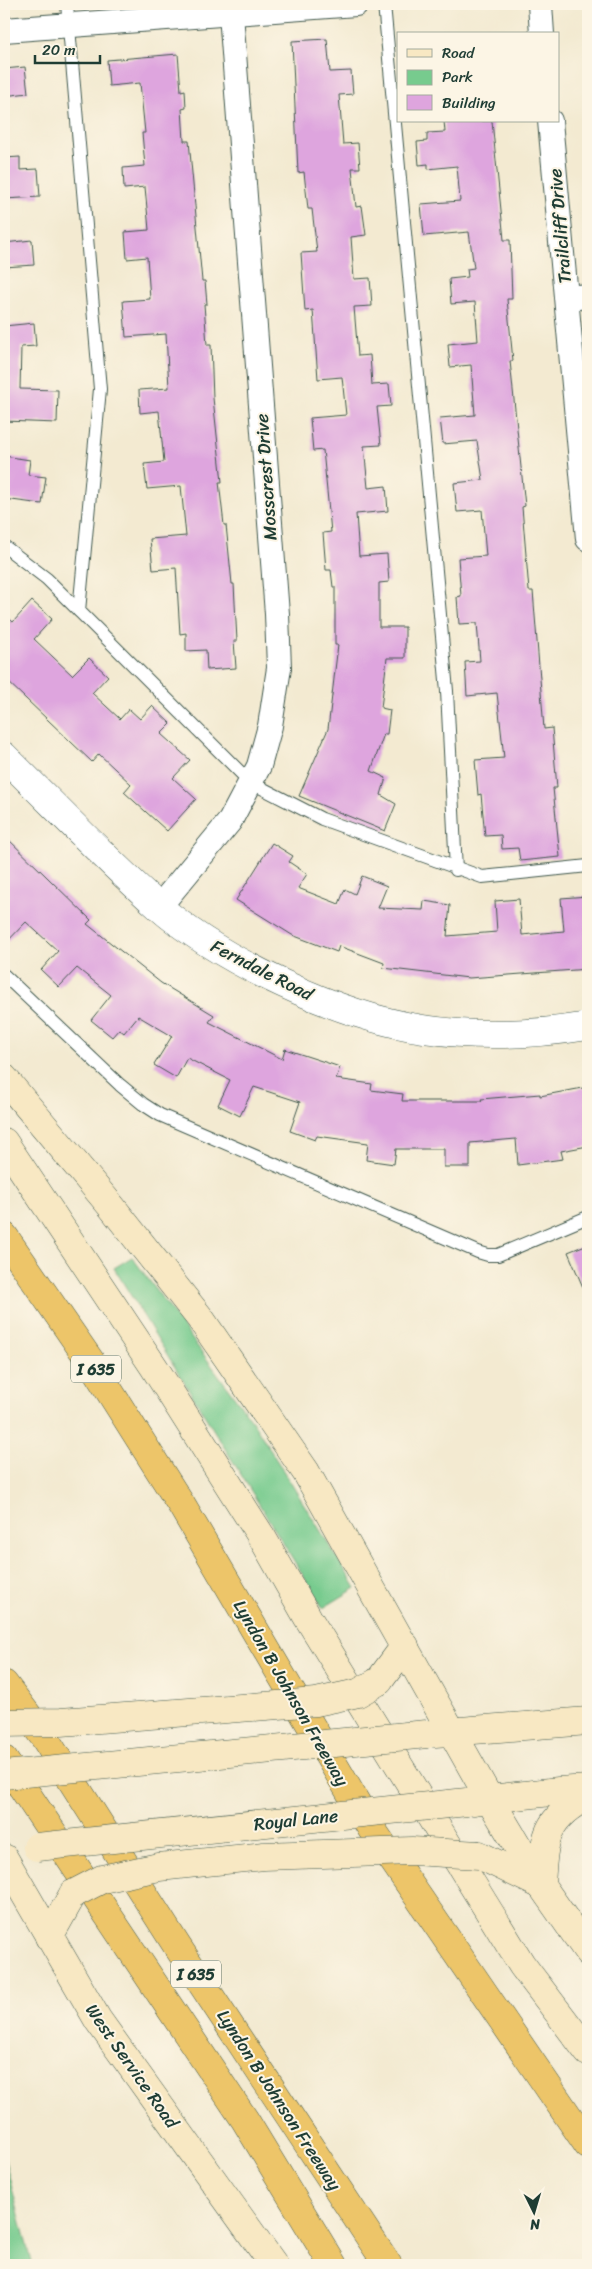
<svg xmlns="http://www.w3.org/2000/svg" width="592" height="2269" font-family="Sriracha,sans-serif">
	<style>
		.green { fill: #77cb8e; stroke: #4b8461 }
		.building { fill: #dea5de }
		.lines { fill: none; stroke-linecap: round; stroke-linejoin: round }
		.service-casing { stroke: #3f574c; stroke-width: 14 }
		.minor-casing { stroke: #3f574c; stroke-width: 26 }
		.tertiary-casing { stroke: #3f574c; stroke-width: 29 }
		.secondary-casing { stroke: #3f574c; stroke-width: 29 }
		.motorway-casing { stroke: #3f574c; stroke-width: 29 }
		.service { stroke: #fff; stroke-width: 12 }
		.minor { stroke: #fff; stroke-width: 24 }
		.tertiary { stroke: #fff; stroke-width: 28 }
		.secondary { stroke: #f8e8c3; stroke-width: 28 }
		.motorway { stroke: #edc569; stroke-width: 28 }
		.secondary-bridge-casing { stroke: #3f574c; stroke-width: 29; stroke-linecap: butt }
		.secondary-bridge { stroke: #f8e8c3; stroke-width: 28 }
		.labels { text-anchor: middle; stroke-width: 4; stroke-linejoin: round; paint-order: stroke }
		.shield { fill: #fcf5e5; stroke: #617469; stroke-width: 1 }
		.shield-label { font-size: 16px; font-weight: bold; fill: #1f3d34 }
		.street-label { font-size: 18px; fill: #1f3d34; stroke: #fcf5e5 }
	</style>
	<rect width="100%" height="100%" fill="#fcf5e5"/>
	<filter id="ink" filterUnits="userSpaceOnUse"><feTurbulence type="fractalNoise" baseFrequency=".02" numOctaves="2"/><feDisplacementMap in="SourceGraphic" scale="10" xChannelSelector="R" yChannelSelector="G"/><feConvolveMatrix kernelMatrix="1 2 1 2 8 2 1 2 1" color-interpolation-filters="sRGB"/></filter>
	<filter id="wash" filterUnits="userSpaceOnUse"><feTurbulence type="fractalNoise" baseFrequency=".0096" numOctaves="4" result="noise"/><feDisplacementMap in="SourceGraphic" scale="20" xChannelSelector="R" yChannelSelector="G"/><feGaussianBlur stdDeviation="1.12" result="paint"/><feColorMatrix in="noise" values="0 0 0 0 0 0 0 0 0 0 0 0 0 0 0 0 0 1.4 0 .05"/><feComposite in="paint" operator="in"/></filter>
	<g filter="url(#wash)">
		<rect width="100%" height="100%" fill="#f3ead1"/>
		<g class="green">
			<polygon points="132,1257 253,1422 356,1588 323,1608 114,1268"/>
			<polygon points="4,2157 32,2265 4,2265"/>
		</g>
		<g id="blocks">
			<g class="building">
				<polygon points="327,39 330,72 351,71 353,94 339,95 343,144 358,143 360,168 352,168 356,207 362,206 366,235 351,237 354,279 370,278 372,306 354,307 358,356 370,355 372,385 389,384 391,406 377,407 381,445 364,446 368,488 386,486 388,511 356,514 359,556 387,554 389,582 379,583 379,627 405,627 405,658 387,658 381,708 390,710 387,734 384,734 371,771 386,778 381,795 396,804 385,831 299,796 328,729 338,645 335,645 335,587 333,587 331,570 326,570 323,533 331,532 323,450 313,451 310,418 346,415 342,377 318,379 313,310 305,311 301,253 317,252 312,209 308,209 304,172 298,173 292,41"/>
				<polygon points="178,54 181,91 185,90 186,108 182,109 184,141 189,141 202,281 205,281 207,304 204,304 207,345 211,345 213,398 222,482 219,482 224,525 226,525 232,584 234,584 237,641 234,641 236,668 207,670 206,650 186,651 186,633 180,634 176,568 153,570 150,539 186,536 181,486 147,489 144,464 164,462 159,411 140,413 139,390 169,388 166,334 126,337 123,301 150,299 147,257 127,259 125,232 149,230 145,187 124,189 123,168 145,166 142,133 145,133 140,83 109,86 107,60"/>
				<polygon points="25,67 28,93 4,96 4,69"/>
				<polygon points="444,121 492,121 504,240 510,240 512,299 507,299 513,361 510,361 525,506 522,507 529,591 533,591 544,729 552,728 557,788 553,788 560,857 520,861 518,848 502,849 501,835 485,836 481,794 478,795 475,760 504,758 497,693 467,696 465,662 480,661 477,623 459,624 457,597 461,596 458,558 486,556 482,510 457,512 454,483 483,480 477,441 443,444 440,418 475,415 471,365 450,367 448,344 478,341 475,302 451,304 449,279 468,277 467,269 474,268 469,232 424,236 421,204 460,201 457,166 428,169 428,164 419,165 417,142 427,141 427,133 445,132"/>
				<polygon points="20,157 20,170 38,169 40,197 4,199 4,158"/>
				<polygon points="32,240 34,265 4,267 4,243"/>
				<polygon points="34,323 36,346 21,347 20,389 58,390 57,423 4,421 4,326"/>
				<polygon points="4,456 30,460 28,475 46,477 42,504 4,499"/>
				<polygon points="32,601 52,619 34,639 72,675 89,658 108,676 92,693 120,719 129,709 140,719 152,706 171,724 161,734 190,760 173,778 196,799 167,831 124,792 131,784 99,754 92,762 4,678 4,614 13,622"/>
				<polygon points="4,835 91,920 87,924 161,983 214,1015 209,1022 282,1059 285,1049 340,1067 336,1079 372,1084 371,1090 403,1094 402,1101 482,1101 481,1099 540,1094 540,1096 588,1087 588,1146 561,1151 563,1159 518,1165 516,1139 470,1143 470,1167 444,1167 444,1149 396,1149 394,1164 366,1160 368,1143 317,1136 315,1140 290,1131 300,1102 254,1087 240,1116 218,1105 230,1080 187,1058 176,1078 154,1065 172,1036 138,1016 124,1033 119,1029 112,1037 91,1020 111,995 77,968 59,987 41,970 58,951 26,922 4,945"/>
				<polygon points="272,843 293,856 289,862 307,874 298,888 339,904 345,889 355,894 362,876 387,886 378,908 423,910 424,901 450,905 447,936 497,932 495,901 519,899 522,935 564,931 561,898 588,896 588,969 469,978 383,968 384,963 339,946 337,952 292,935 236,900"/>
				<polygon points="588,1244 588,1299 568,1252"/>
			</g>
		</g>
	</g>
	<g filter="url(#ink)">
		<use href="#blocks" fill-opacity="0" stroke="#3f574c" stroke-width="1"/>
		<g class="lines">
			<g class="service-casing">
				<g id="service">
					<polyline points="67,4 100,389 79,611"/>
					<polyline points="384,4 447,691 456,870"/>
					<polyline points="4,546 47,579 250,782 322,819 482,877 588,866"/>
					<polyline points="4,975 120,1085 143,1104 160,1115 478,1252 488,1255 498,1255 588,1217"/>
				</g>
			</g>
			<g class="minor-casing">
				<g id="minor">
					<polyline points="540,4 542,34"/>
					<polyline points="4,30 356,4"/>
					<polyline points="550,121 588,539"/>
					<polyline points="567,298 588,296"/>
					<polyline points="159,907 230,821 259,766 270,726 279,668 277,614 231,14"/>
				</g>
			</g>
			<g class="tertiary-casing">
				<path id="tertiary" d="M4 756C55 806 105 859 158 906 222 962 339 1016 423 1029 477 1037 534 1035 588 1026"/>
			</g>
			<g class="secondary-casing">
				<g id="secondary">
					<polyline points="4,1078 111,1206 200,1318 306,1472 489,1798 541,1885 588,1952"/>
					<polyline points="4,1142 154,1367 263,1539 308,1618 522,1965 588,2052"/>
					<polyline points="379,1681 405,1646"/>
					<polyline points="435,1733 588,1721"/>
					<polyline points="473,1801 559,1791 588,1789"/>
					<path d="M479 1855 541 1885C544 1840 544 1818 588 1796"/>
					<polyline points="4,1858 98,2020 274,2265"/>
					<polyline points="49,1937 73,1894"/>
				</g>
			</g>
			<g class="motorway-casing">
				<g id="motorway">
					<polyline points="4,1236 91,1362 182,1506 371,1828 588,2145"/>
					<polyline points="4,1684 44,1737 177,1946 388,2265"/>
					<polyline points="4,1760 245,2120 333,2265"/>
				</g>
			</g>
			<use href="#service" class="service"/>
			<use href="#minor" class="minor"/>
			<use href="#tertiary" class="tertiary"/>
			<use href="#secondary" class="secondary"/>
			<use href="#motorway" class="motorway"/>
			<g class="secondary-bridge-casing">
				<g id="secondary-bridge">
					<polyline points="4,1723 61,1722 316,1702 358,1693 379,1681"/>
					<polyline points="4,1775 427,1734"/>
					<polyline points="37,1847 467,1802"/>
					<polyline points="73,1894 102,1879 159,1867 264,1856 412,1851 479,1855"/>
				</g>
			</g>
			<use href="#secondary-bridge" class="secondary-bridge"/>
		</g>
	</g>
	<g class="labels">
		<g class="shield">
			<rect x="71" y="1355.5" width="50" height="27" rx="4"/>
			<rect x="171" y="1960.5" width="50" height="27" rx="4"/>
		</g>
		<g class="shield-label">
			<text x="96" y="1375">I 635</text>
			<text x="196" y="1980">I 635</text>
		</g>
		<g class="street-label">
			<text transform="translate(560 226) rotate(-95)" y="6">Trailcliff Drive</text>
			<text transform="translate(266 477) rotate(-94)" y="6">Mosscrest Drive</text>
			<text transform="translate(262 970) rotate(27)" y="6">Ferndale Road</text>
			<text transform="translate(291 1693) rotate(60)" y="6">Lyndon B Johnson Freeway</text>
			<text transform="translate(296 1820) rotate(-6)" y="6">Royal Lane</text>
			<text transform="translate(132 2066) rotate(55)" y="6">West Service Road</text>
			<text transform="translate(279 2100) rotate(57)" y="6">Lyndon B Johnson Freeway</text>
		</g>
	</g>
	<rect width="592" height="2269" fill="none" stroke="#fcf5e5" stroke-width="20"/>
	<rect x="397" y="32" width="162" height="90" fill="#fcf5e5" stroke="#a4ab9e"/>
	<rect x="407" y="49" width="25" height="8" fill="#f8e8c3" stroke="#a4ab9e"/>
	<text x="442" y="58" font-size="15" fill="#1f3d34">Road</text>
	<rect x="407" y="70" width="25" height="15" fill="#77cb8e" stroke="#a4ab9e"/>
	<text x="442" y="82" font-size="15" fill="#1f3d34">Park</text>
	<rect x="407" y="95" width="25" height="15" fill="#dea5de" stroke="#a4ab9e"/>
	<text x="442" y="108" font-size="15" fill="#1f3d34">Building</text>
	<g transform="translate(534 2212) rotate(175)" stroke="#fcf5e5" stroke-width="4" paint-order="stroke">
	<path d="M0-4L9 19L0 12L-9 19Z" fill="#1f3d34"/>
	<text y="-8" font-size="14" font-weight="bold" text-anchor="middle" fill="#1f3d34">N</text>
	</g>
	<path d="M35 55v8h65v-8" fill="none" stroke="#1f3d34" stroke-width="2.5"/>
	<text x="42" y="55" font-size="15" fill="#1f3d34" stroke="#fcf5e5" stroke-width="4" paint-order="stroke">20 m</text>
</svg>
